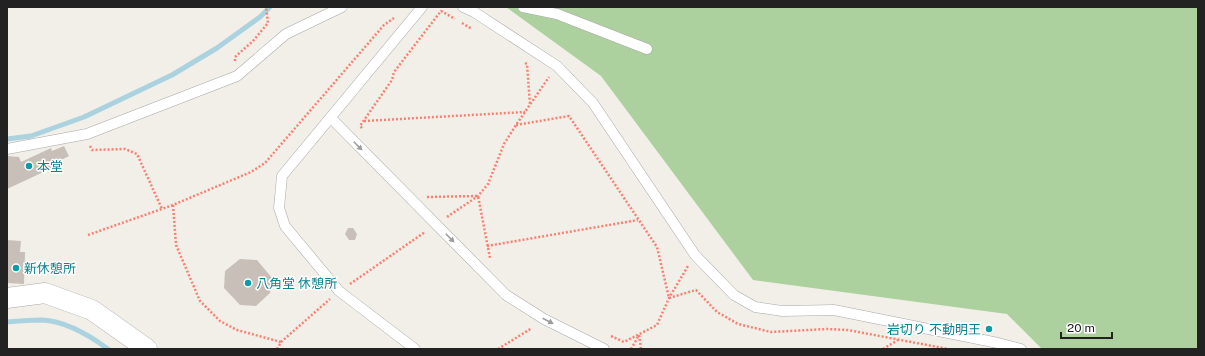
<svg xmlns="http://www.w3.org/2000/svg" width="1205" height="356" font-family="'Public Sans','Noto Sans JP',sans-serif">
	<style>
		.forest { fill: #add19e }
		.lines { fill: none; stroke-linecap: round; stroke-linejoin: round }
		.stream { stroke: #aad3df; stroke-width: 5 }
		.building { fill: #c7bfb8 }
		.lane-casing { stroke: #a9a9a9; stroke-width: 11 }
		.street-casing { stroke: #a9a9a9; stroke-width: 21 }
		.path { stroke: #fa8072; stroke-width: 2.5; stroke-dasharray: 2 2; stroke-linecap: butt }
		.lane { stroke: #fff; stroke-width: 10 }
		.street { stroke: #fff; stroke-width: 20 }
		.oneway { fill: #9c9c9c }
		.culture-dot { fill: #0f9aa8; stroke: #fff; stroke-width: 1.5 }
		.labels { text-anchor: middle; stroke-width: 3; stroke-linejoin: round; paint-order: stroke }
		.culture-label { font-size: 13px; fill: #0d838f; stroke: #fff; text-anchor: start }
	</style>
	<rect width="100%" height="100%" fill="#f2efe9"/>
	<polygon class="forest" points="506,7 1198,7 1198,349 1042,349 1007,314 753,280 601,76"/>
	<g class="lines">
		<g class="stream">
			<polyline points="7,139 31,136 84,117 172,75 217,48 260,17 270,7"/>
			<path d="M7 322C18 321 30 320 42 320 65 321 89 335 108 349"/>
		</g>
	</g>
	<g class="building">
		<polygon points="64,146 69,156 57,162 56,160 50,163 52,168 7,189 7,156 19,157 21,162 51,148 52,151"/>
		<polygon points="348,228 353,228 357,234 355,240 349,240 345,234"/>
		<polygon points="7,240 21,241 20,252 25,252 24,284 7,283"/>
		<polygon points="240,259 257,260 272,278 270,293 256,306 240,305 224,288 225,271"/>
	</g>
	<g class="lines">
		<g class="lane-casing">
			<g id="lane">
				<polyline points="463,7 474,12 557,66 593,103 695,255 734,295 755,307 782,311 834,310 998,343 1021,349"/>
				<polyline points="523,7 557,14 647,49"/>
				<polyline points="331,118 506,295 544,319 604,349"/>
				<polyline points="7,149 87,134 237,76 286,34 342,7"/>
				<polyline points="415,349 339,291 285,226 279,208 282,176 422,7"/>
			</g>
		</g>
		<g class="street-casing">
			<polyline id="street" points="7,298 45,293 92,310 147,349"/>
		</g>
		<g class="path">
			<polyline points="462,23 472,29"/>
			<polyline points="235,61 235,57 253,41 268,23 266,7"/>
			<polyline points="525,63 527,64 530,105"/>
			<polyline points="364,121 525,112"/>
			<polyline points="516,125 569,116 657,247 669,298 696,290 717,312 738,324 771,332 827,329 848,330 948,349"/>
			<polyline points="362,128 360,126 392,80 394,72 441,11 455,19"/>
			<polyline points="90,146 92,150 125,149 137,154 162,209"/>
			<polyline points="427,197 478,196 490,258"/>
			<polyline points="173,205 176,245 200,301 220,321 237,330 281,342"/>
			<polyline points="447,217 478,196 488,184 504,144 516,125 549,77"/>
			<polyline points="88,235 173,205 251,172 265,163 384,25 394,18"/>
			<polyline points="487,246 638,220"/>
			<polyline points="350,284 425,232"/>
			<polyline points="639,335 641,349"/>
			<polyline points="611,336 624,342 657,325 669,298 688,266"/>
			<polyline points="277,349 281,342 330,299"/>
			<polyline points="498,349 532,328"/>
			<polyline points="631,349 639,335"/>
			<polyline points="883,349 898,340"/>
		</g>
		<use href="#lane" class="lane"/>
		<use href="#street" class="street"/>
	</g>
	<defs><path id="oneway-solid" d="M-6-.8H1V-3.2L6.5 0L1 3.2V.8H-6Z"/></defs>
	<g class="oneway">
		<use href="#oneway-solid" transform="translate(358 146) rotate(45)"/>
		<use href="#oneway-solid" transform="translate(450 238) rotate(45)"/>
		<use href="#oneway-solid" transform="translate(548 321) rotate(27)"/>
	</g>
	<g class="culture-dot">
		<circle cx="29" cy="166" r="4"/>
		<circle cx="16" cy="268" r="4"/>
		<circle cx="248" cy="283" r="4"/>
		<circle cx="989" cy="329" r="4"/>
	</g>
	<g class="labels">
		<g class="culture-label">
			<text x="37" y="171">本堂</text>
			<text x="24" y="273">新休憩所</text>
			<text x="256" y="288">八角堂 休憩所</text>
			<text x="981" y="334" text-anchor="end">岩切り 不動明王</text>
		</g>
	</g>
	<rect width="1205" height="356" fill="none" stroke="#222222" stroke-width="16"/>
	<path d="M1061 332v6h51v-6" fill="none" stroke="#222222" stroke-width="2"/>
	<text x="1067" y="332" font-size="12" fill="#222222" stroke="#ffffff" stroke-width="3" paint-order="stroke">20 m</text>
</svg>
